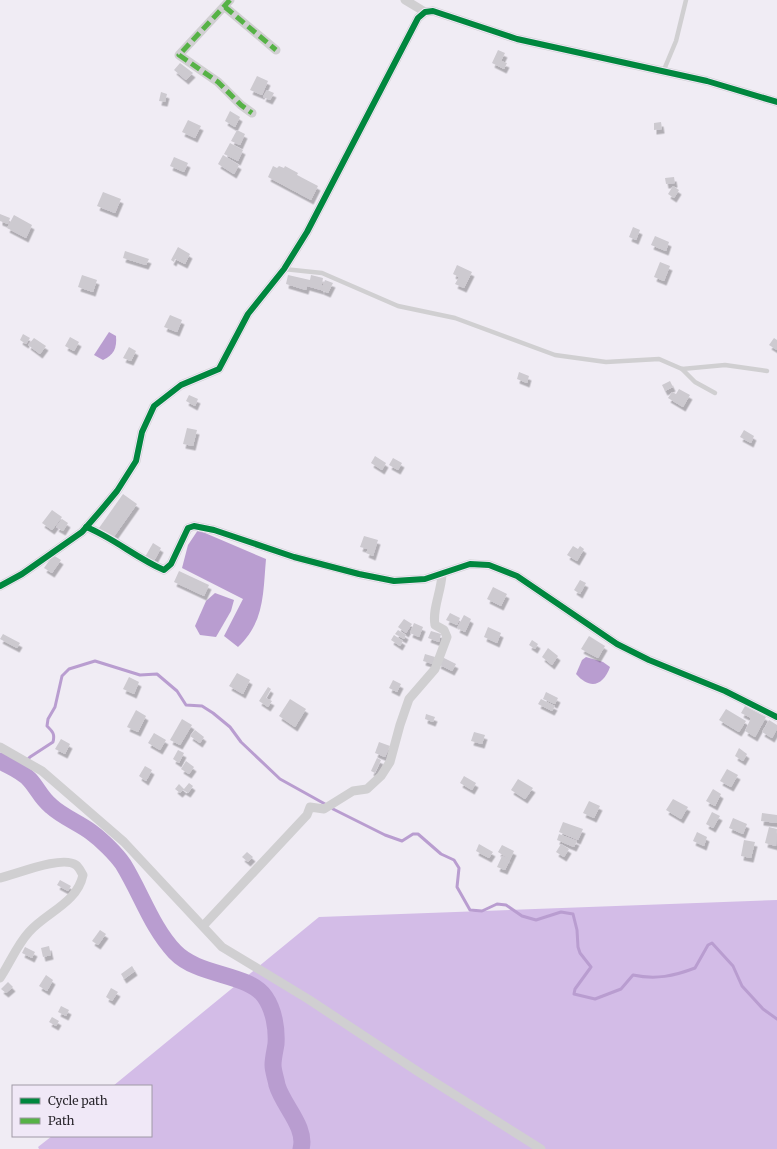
<svg xmlns="http://www.w3.org/2000/svg" width="777" height="1149" font-family="Merriweather,serif">
	<style>
		.forest { fill: #d3bce7 }
		.water { fill: #b99dd0 }
		.lines { fill: none; stroke-linecap: round; stroke-linejoin: round }
		.stream { stroke: #b99dd0; stroke-width: 3 }
		.river { stroke: #b99dd0; stroke-width: 17 }
		.building { fill: #cdcad0; filter: url(#shadow) }
		.service { stroke: #d0cfd1; stroke-width: 4.5 }
		.minor { stroke: #d0cfd1; stroke-width: 9 }
		.quiet { stroke: #56b246; stroke-width: 5; stroke-dasharray: 10 5; stroke-linecap: butt }
		.cycleway-casing { stroke: #f0e8f7; stroke-width: 8 }
		.cycleway { stroke: #00873e; stroke-width: 6 }
	</style>
	<defs>
		<filter id="shadow"><feDropShadow dx="2.5" dy="4.5" stdDeviation="0" flood-color="#0004"/></filter>
	</defs>
	<rect width="100%" height="100%" fill="#f0ecf4"/>
	<polygon class="forest" points="777,900 777,1149 39,1149 38,1147 52,1136 151,1136 151,1086 113,1086 319,917"/>
	<g class="water">
		<path d="M109 332 116 336C117 348 114 355 103 360L94 355Z"/>
		<path d="M198 530 266 559C263 592 265 622 238 647L224 636 243 599 182 568 188 545Z"/>
		<polygon points="215,593 234,600 231,611 216,637 200,635 195,626 206,601"/>
		<path d="M586 657 603 662 610 667C603 686 590 690 576 674L582 660Z"/>
	</g>
	<g class="lines">
		<g class="stream">
			<path d="M18 770 30 757 53 742C55 734 53 732 47 726L48 719 55 707 62 676 69 669 95 661 140 675 157 674 177 691 186 705 202 706 213 713 230 727 241 742 280 779 325 804"/>
			<path d="M333 809 385 835 402 841 413 834H418L441 854 454 860 459 868 457 887 470 910 482 911 497 904 506 905 522 916 536 920 561 912 573 914 577 930 578 947 580 953 591 967 575 989 574 994 595 999 621 989 633 975C656 980 674 976 695 968L708 945 712 943 733 966 742 986 763 1009 777 1019"/>
		</g>
		<path class="river" d="M0 761C11 767 22 771 30 780 38 789 41 798 51 806 63 817 79 823 91 832 102 840 116 854 123 864 141 893 152 928 175 952 199 977 249 973 265 997 274 1010 277 1029 276 1044 275 1051 273 1058 273 1065 273 1071 276 1079 277 1085 283 1106 307 1127 301 1149"/>
	</g>
	<g class="building">
		<polygon points="498,50 505,53 501,61 507,63 504,69 492,63"/>
		<polygon points="180,63 193,73 186,80 174,70"/>
		<polygon points="257,76 268,81 262,95 250,90"/>
		<polygon points="267,90 274,93 270,100 263,97"/>
		<polygon points="161,92 167,94 165,102 159,101"/>
		<polygon points="230,111 240,117 235,127 225,121"/>
		<polygon points="188,120 201,126 195,138 182,132"/>
		<polygon points="661,122 662,129 654,130 654,123"/>
		<polygon points="237,130 245,134 240,145 231,141"/>
		<polygon points="230,143 243,150 238,161 224,154"/>
		<polygon points="223,155 239,165 234,174 218,164"/>
		<polygon points="174,157 188,163 184,172 170,166"/>
		<polygon points="273,166 277,168 279,166 284,168 285,166 298,173 297,175 318,186 311,200 268,177"/>
		<polygon points="674,177 675,183 666,184 665,178"/>
		<polygon points="673,186 679,190 674,198 668,194"/>
		<polygon points="103,192 121,199 115,213 97,206"/>
		<polygon points="0,214 10,218 8,224 0,221"/>
		<polygon points="14,215 32,225 26,238 7,228"/>
		<polygon points="633,227 640,230 636,240 629,237"/>
		<polygon points="655,236 669,242 666,251 651,245"/>
		<polygon points="178,247 190,254 185,264 175,259 174,262 171,260"/>
		<polygon points="125,251 149,259 146,265 123,258"/>
		<polygon points="660,262 670,266 664,281 654,277"/>
		<polygon points="457,265 472,272 464,288 455,284 459,277 453,274"/>
		<polygon points="82,275 97,280 93,292 78,287"/>
		<polygon points="288,275 310,280 311,275 323,278 321,290 307,286 306,290 286,284"/>
		<polygon points="325,280 333,283 328,293 321,290"/>
		<polygon points="170,315 182,320 177,332 164,327"/>
		<polygon points="23,334 30,338 26,344 20,340"/>
		<polygon points="70,337 79,342 74,351 65,346"/>
		<polygon points="34,338 46,346 40,354 28,345"/>
		<polygon points="774,338 777,340 777,350 769,345"/>
		<polygon points="129,347 136,351 131,361 123,358"/>
		<polygon points="519,372 529,376 527,383 517,379"/>
		<polygon points="670,381 673,387 665,391 662,385"/>
		<polygon points="679,389 690,395 683,407 668,398 672,392 676,394"/>
		<polygon points="189,395 198,399 195,406 186,401"/>
		<polygon points="187,428 197,430 193,446 183,444"/>
		<polygon points="744,430 754,436 751,443 740,437"/>
		<polygon points="375,456 386,463 382,470 371,463"/>
		<polygon points="393,458 402,463 398,470 389,465"/>
		<polygon points="123,494 137,504 113,538 99,528"/>
		<polygon points="52,510 62,517 52,530 42,523"/>
		<polygon points="62,519 68,523 63,531 56,527"/>
		<polygon points="364,536 378,540 373,556 366,553 368,549 360,547"/>
		<polygon points="153,543 161,548 154,561 145,557"/>
		<polygon points="573,546 578,549 580,546 584,549 577,561 567,555"/>
		<polygon points="53,555 61,560 52,573 44,568"/>
		<polygon points="179,571 209,585 204,596 174,582"/>
		<polygon points="580,580 586,583 580,594 574,590"/>
		<polygon points="493,587 507,594 501,606 487,599"/>
		<polygon points="450,613 460,618 457,625 446,620"/>
		<polygon points="464,615 471,619 465,632 457,628"/>
		<polygon points="404,619 412,624 406,633 398,627"/>
		<polygon points="414,623 423,627 419,637 410,633"/>
		<polygon points="488,627 501,633 497,643 484,637"/>
		<polygon points="398,630 406,635 404,639 395,634"/>
		<polygon points="431,631 441,634 439,642 428,638"/>
		<polygon points="3,634 20,643 17,648 0,639"/>
		<polygon points="394,635 403,641 400,646 391,640"/>
		<polygon points="589,636 605,646 598,658 581,649"/>
		<polygon points="532,640 538,644 535,649 529,645"/>
		<polygon points="548,648 558,656 552,665 542,657"/>
		<polygon points="425,654 435,657 433,664 423,661"/>
		<polygon points="442,657 456,664 452,671 438,664"/>
		<polygon points="237,673 250,680 243,694 229,686"/>
		<polygon points="129,677 139,682 134,694 123,689"/>
		<polygon points="393,680 401,684 397,692 389,688"/>
		<polygon points="268,687 271,689 266,698 272,701 268,707 259,701"/>
		<polygon points="546,692 558,698 555,704 543,699"/>
		<polygon points="290,699 306,709 295,727 279,716"/>
		<polygon points="541,699 555,706 552,711 538,704"/>
		<polygon points="745,706 766,717 755,737 745,731 751,718 741,713"/>
		<polygon points="726,709 746,721 739,732 719,720"/>
		<polygon points="136,710 146,716 138,732 127,727"/>
		<polygon points="426,714 435,717 433,722 425,719"/>
		<polygon points="182,719 192,725 180,745 170,740"/>
		<polygon points="769,720 777,725 777,729 772,738 762,732"/>
		<polygon points="195,730 204,737 200,743 190,736"/>
		<polygon points="474,732 485,735 482,744 471,741"/>
		<polygon points="154,733 166,740 160,750 148,743"/>
		<polygon points="61,739 70,744 65,754 55,749"/>
		<polygon points="379,742 390,746 385,757 375,753"/>
		<polygon points="739,748 747,754 743,761 735,756"/>
		<polygon points="178,750 184,753 179,763 173,759"/>
		<polygon points="377,758 381,760 375,773 371,771"/>
		<polygon points="186,761 194,767 189,774 181,769"/>
		<polygon points="145,766 152,770 146,781 139,776"/>
		<polygon points="727,769 738,775 731,787 720,781"/>
		<polygon points="464,776 476,783 472,790 460,783"/>
		<polygon points="518,779 533,788 525,799 511,790"/>
		<polygon points="189,783 193,786 188,793 183,790 180,793 175,789 179,784 184,789"/>
		<polygon points="713,789 721,794 715,806 706,801"/>
		<polygon points="673,799 688,807 681,819 666,810"/>
		<polygon points="589,801 600,806 594,818 583,813"/>
		<polygon points="712,812 720,816 713,828 706,824"/>
		<polygon points="762,813 777,815 777,823 761,821"/>
		<polygon points="733,818 747,824 743,834 729,828"/>
		<polygon points="563,822 583,829 578,840 559,832"/>
		<polygon points="769,827 777,829 776,846 765,843"/>
		<polygon points="697,832 707,837 704,846 693,841"/>
		<polygon points="559,834 577,841 574,847 557,840"/>
		<polygon points="744,840 755,842 751,858 741,856"/>
		<polygon points="479,844 493,852 489,858 476,851"/>
		<polygon points="561,844 569,849 564,857 556,852"/>
		<polygon points="502,845 514,851 505,870 497,867 502,856 509,859 498,852"/>
		<polygon points="247,852 253,857 248,862 242,857"/>
		<polygon points="60,880 71,886 68,891 57,885"/>
		<polygon points="100,930 106,934 98,945 92,941"/>
		<polygon points="49,946 51,955 43,957 41,948"/>
		<polygon points="25,947 35,952 32,958 22,953"/>
		<polygon points="132,966 135,971 124,979 121,974"/>
		<polygon points="46,975 53,980 47,991 39,986"/>
		<polygon points="8,982 13,987 6,993 1,989"/>
		<polygon points="111,988 118,992 112,1001 106,997"/>
		<polygon points="61,1006 69,1010 66,1016 58,1012"/>
		<polygon points="52,1017 59,1021 56,1026 49,1022"/>
	</g>
	<g class="lines">
		<g class="service">
			<polyline points="663,72 676,41 686,0"/>
			<polyline points="284,269 322,273 398,306 455,318 555,355 606,362 659,359 682,369 725,365 767,371"/>
			<polyline points="682,369 695,382 715,393"/>
		</g>
		<g class="minor">
			<polyline points="230,0 179,55 218,82 241,105 252,113"/>
			<polyline points="405,0 425,12"/>
			<polyline points="225,7 276,50"/>
			<path d="M86 527C114 538 136 558 164 570L171 564 188 528 194 526 214 530 294 557 359 574 394 581 425 579 470 564 489 565 517 576 617 644 649 660 725 691 777 717"/>
			<polyline points="0,586 22,574 82,532 102,509 117,491 136,461 142,432 154,406 181,385 219,369 248,314 284,269 307,232 418,18 425,12 433,11 517,39 707,81 777,102"/>
			<polyline points="0,747 42,771 124,842 222,947 308,999 420,1073 541,1149"/>
			<path d="M0 878C17 874 62 855 76 865 79 867 81 872 83 875 77 903 47 912 29 932 17 945 10 963 0 978"/>
			<path d="M203 926 307 815 310 807 324 809 353 791 367 789 381 776 390 762 400 725 409 699 435 669 447 637 444 630 435 625C432 610 441 592 442 575"/>
		</g>
		<g class="quiet">
			<polyline points="230,0 179,55 218,82 241,105 252,113"/>
			<polyline points="225,7 276,50"/>
		</g>
		<g class="cycleway-casing">
			<g id="cycleway">
				<path d="M86 527C114 538 136 558 164 570L171 564 188 528 194 526 214 530 294 557 359 574 394 581 425 579 470 564 489 565 517 576 617 644 649 660 725 691 777 717"/>
				<polyline points="0,586 22,574 82,532 102,509 117,491 136,461 142,432 154,406 181,385 219,369 248,314 284,269 307,232 418,18 425,12 433,11 517,39 707,81 777,102"/>
			</g>
		</g>
		<use href="#cycleway" class="cycleway"/>
	</g>
	<rect x="12" y="1085" width="140" height="52" fill="#f0e8f7" stroke="#a09aa6"/>
	<rect x="20" y="1098" width="20" height="6" fill="#00873e" stroke="#a09aa6"/>
	<text x="48" y="1105" font-size="12" fill="#29262c">Cycle path</text>
	<rect x="20" y="1118" width="20" height="6" fill="#56b246" stroke="#a09aa6"/>
	<text x="48" y="1125" font-size="12" fill="#29262c">Path</text>
</svg>
